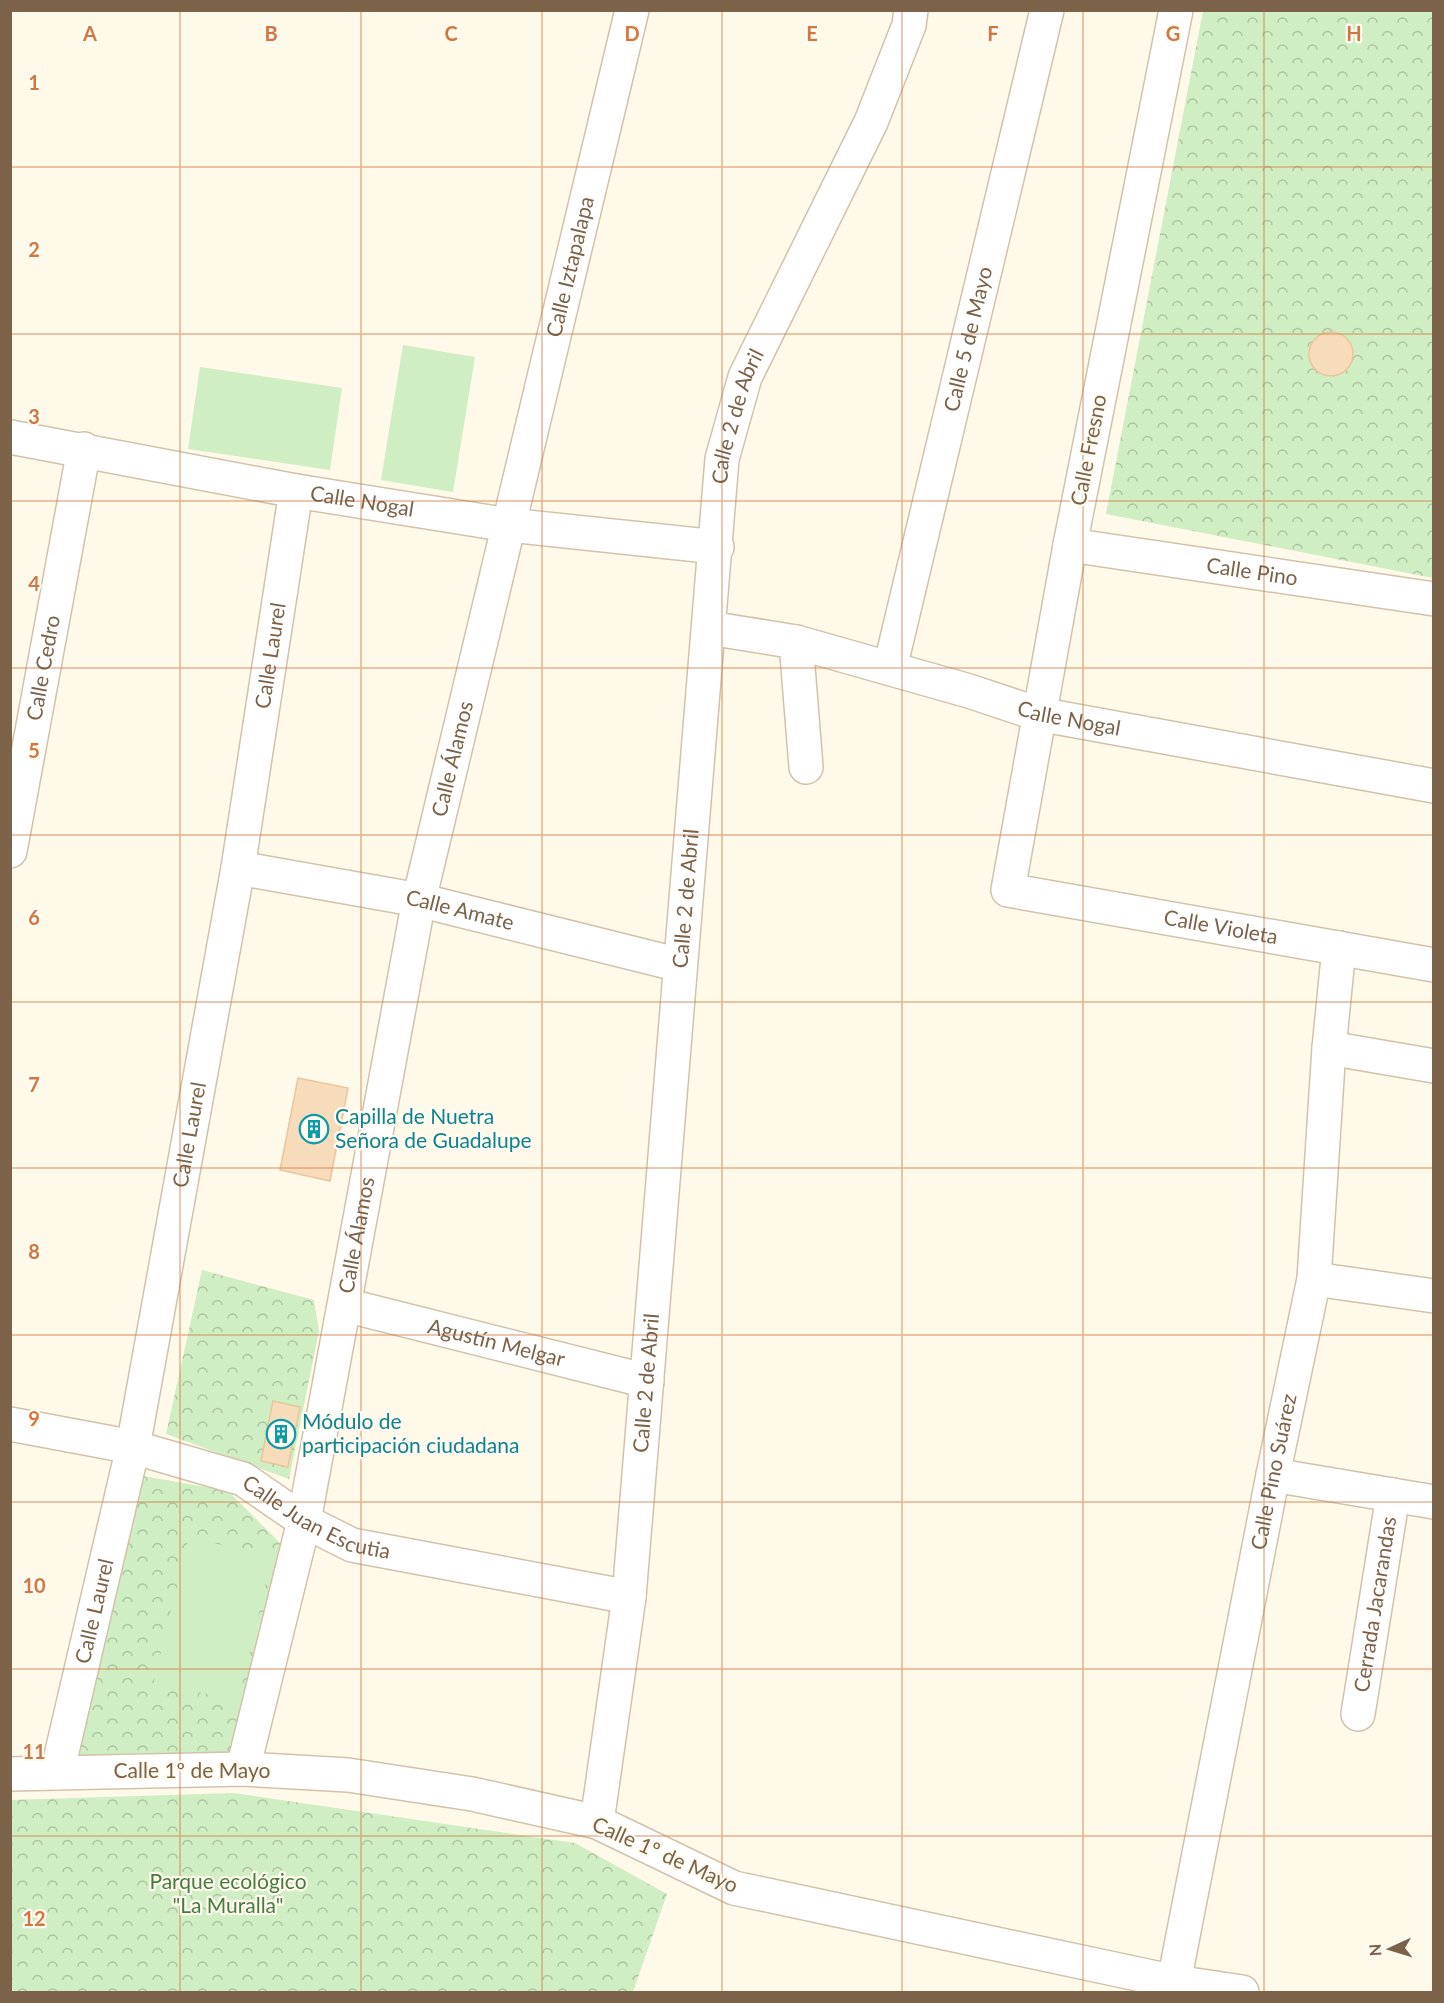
<svg xmlns="http://www.w3.org/2000/svg" width="1444" height="2003" font-family="Lato,sans-serif">
	<style>
		.park { fill: url(#park-crowns) }
		.pitch { fill: #cfeec4 }
		.building { fill: #f7dcbc; stroke: #ebc59b; stroke-width: 1.5 }
		.lines { fill: none; stroke-linecap: round; stroke-linejoin: round }
		.minor-casing { stroke: #d3c2ab; stroke-width: 36 }
		.minor { stroke: #fff; stroke-width: 33 }
		.grid { fill: none; stroke: #d07844; stroke-width: 1.5; stroke-opacity: 0.55 }
		.labels { text-anchor: middle; stroke-width: 4.5; stroke-linejoin: round; paint-order: stroke }
		.street-label { font-size: 21px; fill: #7c6248; stroke: #fffbf0 }
		.culture-label { font-size: 21px; fill: #0d838f; stroke: #fffbf0; text-anchor: start }
		.park-label { font-size: 21px; fill: #477d3c; stroke: #fffbf0 }
		.grid-label { font-size: 20px; text-anchor: middle; font-weight: bold; fill: #d07844; stroke: #fffbf0; stroke-width: 4.5; stroke-linejoin: round; paint-order: stroke }
	</style>
	<defs>
		<pattern id="park-crowns" width="20" height="18" patternUnits="userSpaceOnUse" patternTransform="scale(1.5)"><rect width="20" height="18" fill="#cfeec4"/><path d="M2 6a3 3 0 1 1 6 0M12 15a3 3 0 1 1 6 0" fill="none" stroke="#adc4a1"/></pattern>
	</defs>
	<rect width="100%" height="100%" fill="#fef9e8"/>
	<g class="park">
		<polygon points="1203,11 1433,11 1433,578 1106,514"/>
		<polygon points="202,1270 314,1300 319,1331 289,1479 166,1434"/>
		<polygon points="143,1476 228,1491 283,1546 236,1753 76,1756"/>
		<polygon points="233,1793 575,1843 667,1894 633,1992 11,1992 11,1800"/>
	</g>
	<g class="pitch">
		<polygon points="403,345 475,357 453,492 381,480"/>
		<polygon points="200,367 342,388 330,470 188,449"/>
		<polygon points="189,1537 272,1557 238,1702 154,1681"/>
	</g>
	<g class="building">
		<circle cx="1331" cy="354" r="22"/>
		<polygon points="298,1078 348,1088 330,1181 280,1170"/>
		<polygon points="273,1401 300,1407 288,1467 261,1461"/>
	</g>
	<g class="lines">
		<g class="minor-casing">
			<g id="minor">
				<path id="s1" d="M1176 10 1070 545 1008 890 1434 965"/>
				<path id="s2" d="M10 437 296 491 508 525 717 547"/>
				<path id="s3" d="M1070 545 1434 599"/>
				<path id="s4" d="M709 628 796 642 969 691 1038 714 1434 786"/>
				<polyline points="796,642 806,767"/>
				<path id="s5" d="M890 668 1047 10"/>
				<path id="s6" d="M10 851 84 449"/>
				<path id="s7" d="M238 868 419 900 680 965"/>
				<polyline points="1329,1048 1434,1066"/>
				<polyline points="1314,1279 1434,1296"/>
				<path id="s8" d="M345 1305 647 1381"/>
				<path id="s9" d="M10 1424 133 1447 243 1479 304 1521 352 1545 629 1597"/>
				<polyline points="1273,1475 1434,1502"/>
				<path id="s10" d="M1358 1714 1393 1495"/>
				<path id="s11" d="M243 1769 304 1521 419 900 632 10"/>
				<path id="s12" d="M57 1773 133 1447 238 868 296 491"/>
				<polyline points="10,1774 243,1769 348,1775 472,1794 597,1822 734,1888 1175,1982 1242,1992"/>
				<path id="s13" d="M597 1822 629 1597 722 459 745 377 871 122 909 25 911 10"/>
				<path id="s14" d="M1172 1992 1273 1475 1314 1279 1329 1048 1339 948"/>
			</g>
		</g>
		<use href="#minor" class="minor"/>
	</g>
	<path class="grid" d="M180 10V1992M361 10V1992M542 10V1992M722 10V1992M902 10V1992M1083 10V1992M1264 10V1992M10 167H1434M10 334H1434M10 501H1434M10 668H1434M10 835H1434M10 1002H1434M10 1168H1434M10 1335H1434M10 1502H1434M10 1669H1434M10 1836H1434"/>
	<defs>
		<g id="building-ring" transform="scale(1.5)"><circle r="9.5" fill="#fffbf0" stroke="#0f9aa8" stroke-width="1.5"/><path d="M-4-6H4V6H1V3H-1V6H-4ZM-2.5-4.3h1.7v1.8h-1.7ZM.8-4.3h1.7v1.8H.8ZM-2.5-1h1.7V.8h-1.7ZM.8-1h1.7V.8H.8Z" fill="#0f9aa8"/></g>
	</defs>
	<g fill-rule="evenodd">
		<use href="#building-ring" x="314" y="1129"/>
		<use href="#building-ring" x="281" y="1434"/>
	</g>
	<g class="labels">
		<g class="street-label">
			<text dy="7" stroke="none"><textPath href="#s11" startOffset="1538">Calle Iztapalapa</textPath></text>
			<text dy="7" stroke="none"><textPath href="#s5" startOffset="338">Calle 5 de Mayo</textPath></text>
			<text dy="7" stroke="none"><textPath href="#s13" startOffset="1414">Calle 2 de Abril</textPath></text>
			<text transform="translate(1089 450) rotate(-79)" y="7">Calle Fresno</text>
			<text dy="7" stroke="none"><textPath href="#s2" startOffset="358">Calle Nogal</textPath></text>
			<text dy="7" stroke="none"><textPath href="#s3" startOffset="184">Calle Pino</textPath></text>
			<text dy="7" stroke="none"><textPath href="#s12" startOffset="1138">Calle Laurel</textPath></text>
			<text dy="7" stroke="none"><textPath href="#s6" startOffset="186">Calle Cedro</textPath></text>
			<text dy="7" stroke="none"><textPath href="#s4" startOffset="372">Calle Nogal</textPath></text>
			<text dy="7" stroke="none"><textPath href="#s11" startOffset="1032">Calle Álamos</textPath></text>
			<text dy="7" stroke="none"><textPath href="#s13" startOffset="928">Calle 2 de Abril</textPath></text>
			<text dy="7" stroke="none"><textPath href="#s7" startOffset="226">Calle Amate</textPath></text>
			<text dy="7" stroke="none"><textPath href="#s1" startOffset="1112">Calle Violeta</textPath></text>
			<text dy="7" stroke="none"><textPath href="#s12" startOffset="652">Calle Laurel</textPath></text>
			<text dy="7" stroke="none"><textPath href="#s11" startOffset="546">Calle Álamos</textPath></text>
			<text dy="7" stroke="none"><textPath href="#s8" startOffset="156">Agustín Melgar</textPath></text>
			<text dy="7" stroke="none"><textPath href="#s13" startOffset="442">Calle 2 de Abril</textPath></text>
			<text dy="7" stroke="none"><textPath href="#s14" startOffset="530">Calle Pino Suárez</textPath></text>
			<text dy="7" stroke="none"><textPath href="#s9" startOffset="324">Calle Juan Escutia</textPath></text>
			<text dy="7" stroke="none"><textPath href="#s10" startOffset="111">Cerrada Jacarandas</textPath></text>
			<text dy="7" stroke="none"><textPath href="#s12" startOffset="166">Calle Laurel</textPath></text>
			<text x="192" y="1778">Calle 1º de Mayo</text>
			<text transform="translate(665 1855) rotate(24)" y="7">Calle 1º de Mayo</text>
		</g>
		<g class="culture-label">
			<text x="335" y="1124">Capilla de Nuetra<tspan x="335" dy="24">Señora de Guadalupe</tspan></text>
			<text x="302" y="1429">Módulo de<tspan x="302" dy="24">participación ciudadana</tspan></text>
		</g>
		<g class="park-label">
			<text x="228" y="1889">Parque ecológico<tspan x="228" dy="24">"La Muralla"</tspan></text>
		</g>
	</g>
	<g class="grid-label">
		<text x="90" y="41">A</text>
		<text x="271" y="41">B</text>
		<text x="451" y="41">C</text>
		<text x="632" y="41">D</text>
		<text x="812" y="41">E</text>
		<text x="993" y="41">F</text>
		<text x="1173" y="41">G</text>
		<text x="1354" y="41">H</text>
		<text x="34" y="90">1</text>
		<text x="34" y="257">2</text>
		<text x="34" y="424">3</text>
		<text x="34" y="591">4</text>
		<text x="34" y="758">5</text>
		<text x="34" y="925">6</text>
		<text x="34" y="1092">7</text>
		<text x="34" y="1259">8</text>
		<text x="34" y="1426">9</text>
		<text x="34" y="1593">10</text>
		<text x="34" y="1759">11</text>
		<text x="34" y="1926">12</text>
	</g>
	<rect width="1444" height="2003" fill="none" stroke="#7c6248" stroke-width="24"/>
	<g transform="translate(1390 1949) rotate(266)" stroke="#fffbf0" stroke-width="4.5" paint-order="stroke">
	<path d="M0-4.5L10 22L0 15L-10 22Z" fill="#7c6248"/>
	<text y="-9" font-size="16" font-weight="bold" text-anchor="middle" fill="#7c6248">N</text>
	</g>
</svg>
